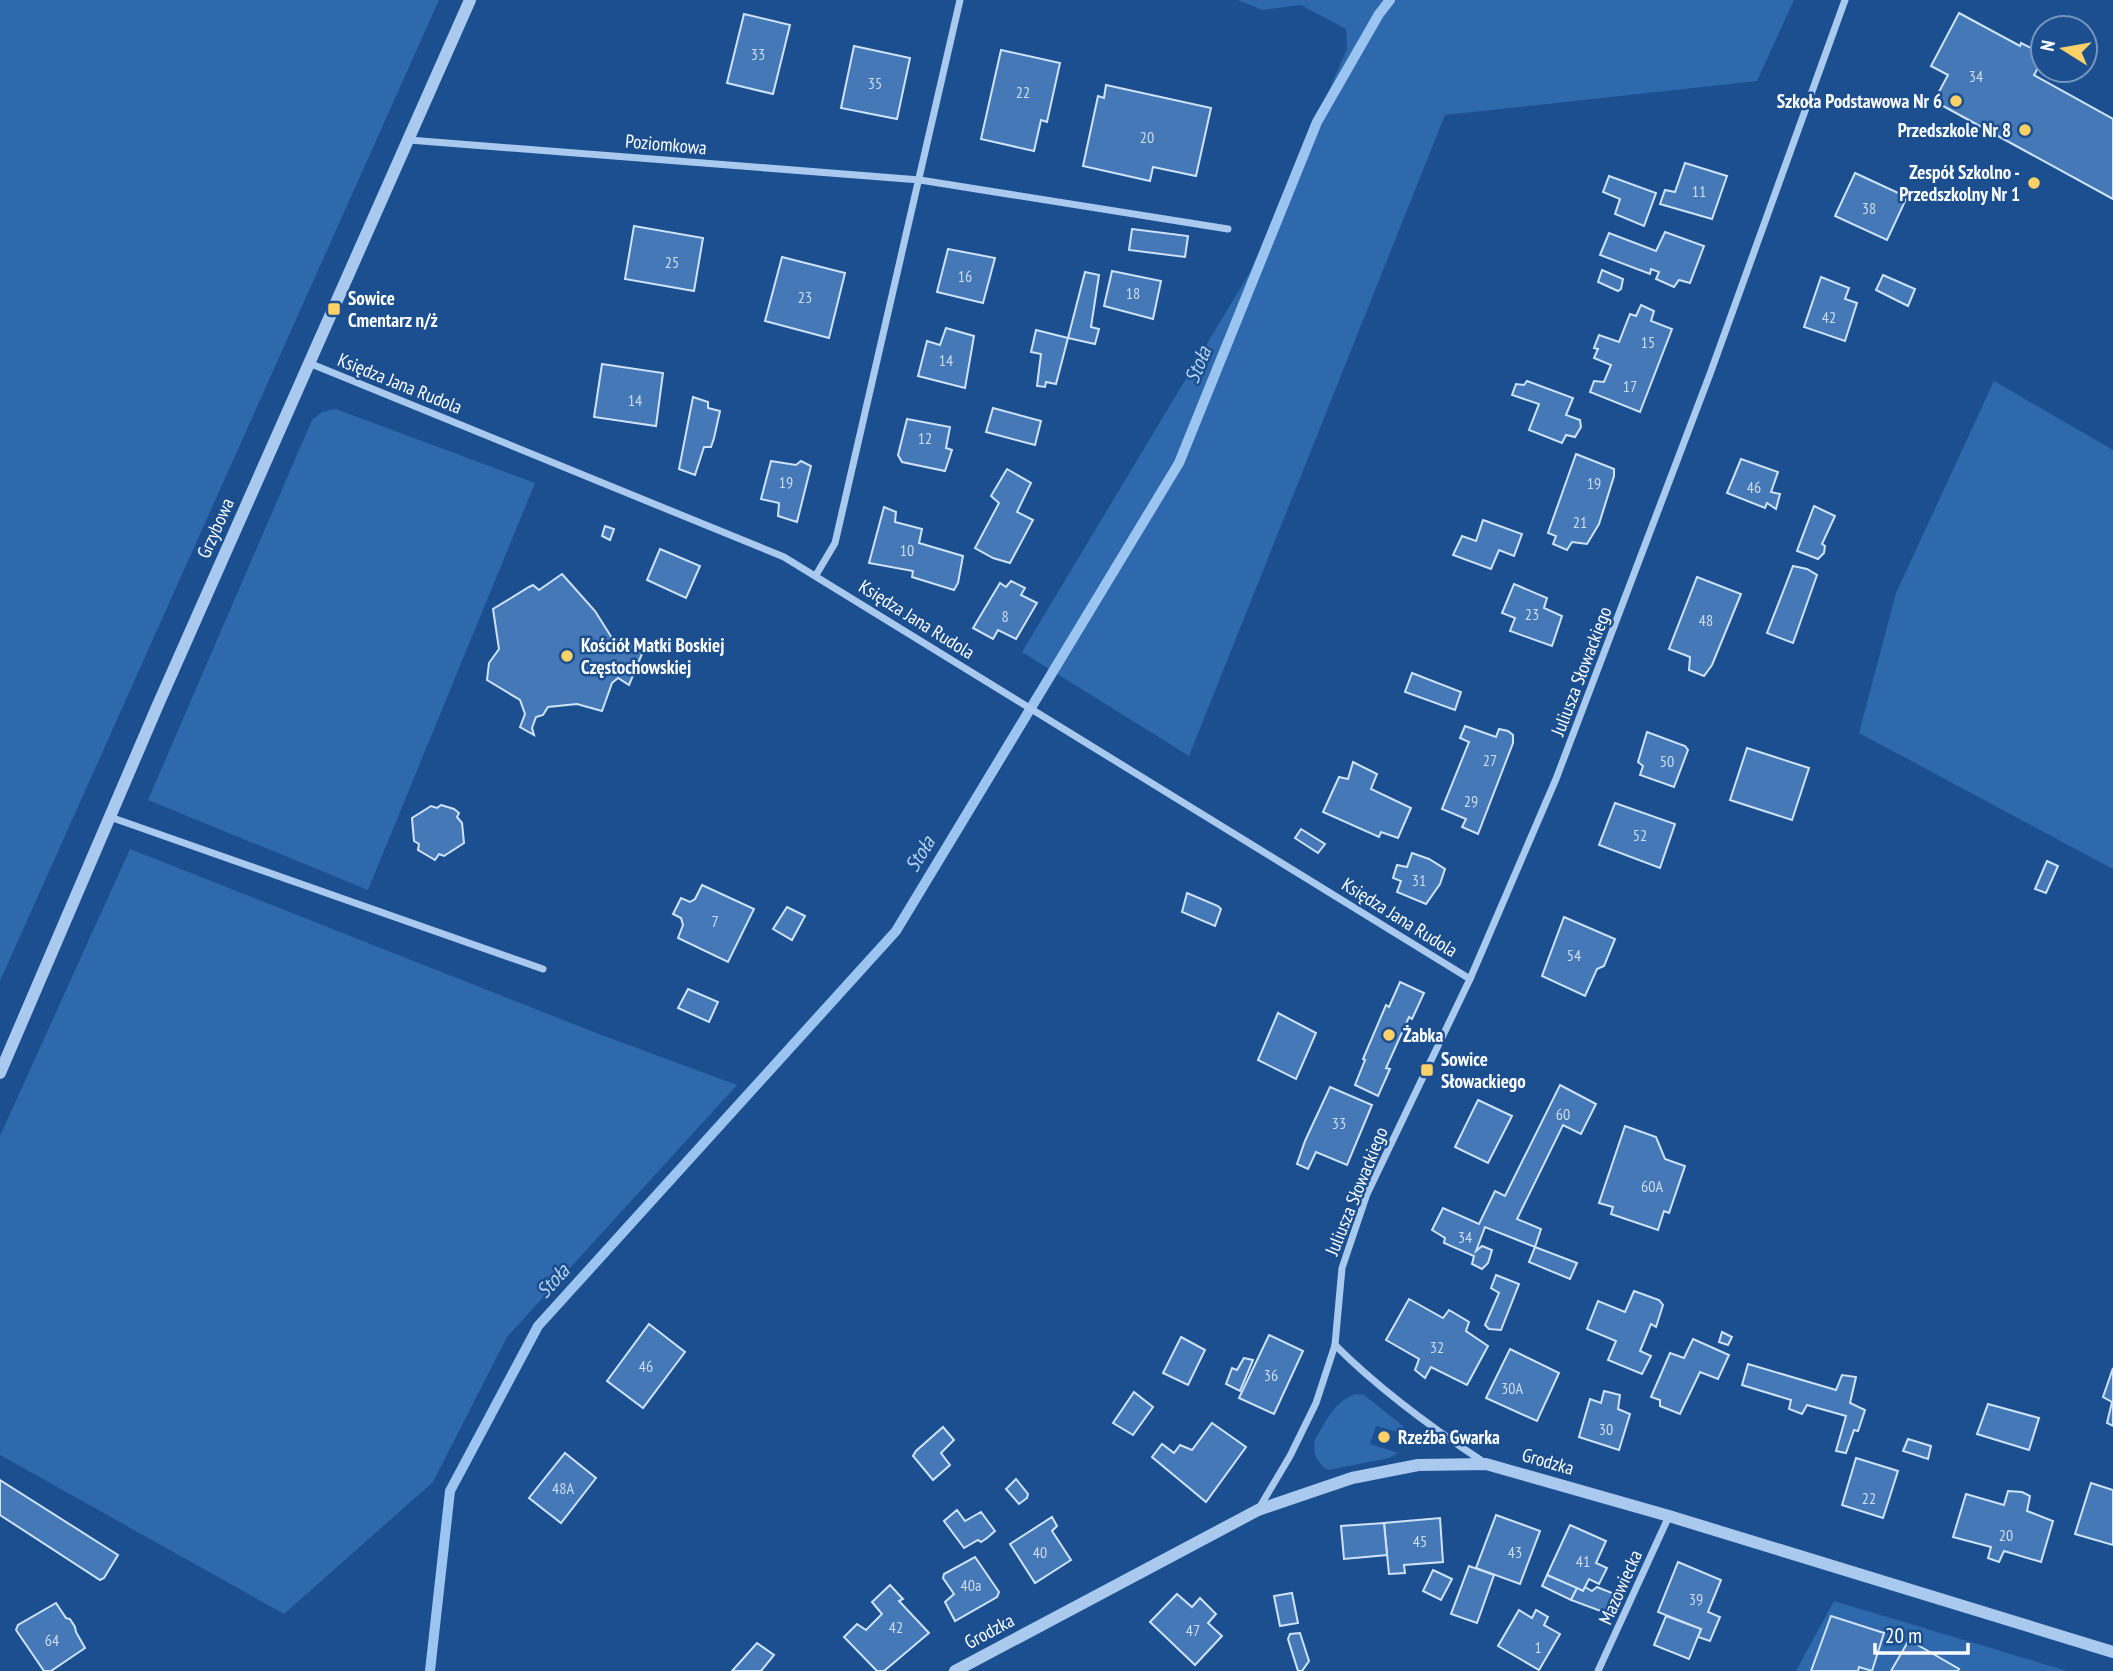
<svg xmlns="http://www.w3.org/2000/svg" width="2113" height="1671" font-family="'PT Sans Narrow',sans-serif">
	<style>
		.green { fill: #2e69ad }
		.lines { fill: none; stroke-linecap: round; stroke-linejoin: round }
		.stream { stroke: #9cc4f0; stroke-width: 10 }
		.building { fill: #4478b7; stroke: #cfe3fa; stroke-width: 2 }
		.minor { stroke: #a9c9ee; stroke-width: 7 }
		.tertiary { stroke: #a9c9ee; stroke-width: 12 }
		.poi-dot { fill: #ffd166; stroke: #1b4f8f; stroke-width: 2.5 }
		.labels { text-anchor: middle; stroke-width: 5; stroke-linejoin: round; paint-order: stroke }
		.number-label { font-size: 16px; fill: #d0dded }
		.poi-label { font-size: 19px; font-weight: bold; fill: #fff; stroke: #1b4f8f; text-anchor: start }
		.street-label { font-size: 19px; fill: #fff; stroke: #1b4f8f }
		.water-label { font-size: 21px; font-style: italic; fill: #b5d3f5; stroke: #1b4f8f }
	</style>
	<rect width="100%" height="100%" fill="#1b4f8f"/>
	<g class="green">
		<polygon points="0,0 439,0 0,981"/>
		<polygon points="1237,0 1794,0 1757,81 1445,115 1189,756 1022,652 1250,272 1347,49 1346,29 1301,5 1263,10"/>
		<polygon points="1994,381 2113,450 2113,869 1859,733 1896,593"/>
		<polygon points="336,409 535,483 368,890 148,800 312,420 322,412"/>
		<polygon points="130,849 591,1031 737,1085 507,1337 433,1482 284,1614 0,1455 0,1136"/>
		<path d="M1356 1394 1364 1395 1403 1426 1404 1434 1376 1426 1370 1444 1398 1453 1389 1458 1328 1470C1317 1463 1312 1453 1315 1440 1326 1421 1334 1401 1356 1394Z"/>
		<polygon points="1834,1601 2067,1671 1796,1671"/>
	</g>
	<g class="lines">
		<polyline class="stream" points="430,1671 450,1491 538,1326 896,931 1179,463 1317,122 1379,14 1390,0"/>
	</g>
	<g class="building">
		<polygon points="1959,13 2020,46 2021,43 2043,54 2043,59 2034,75 2113,119 2113,199 1934,101 1948,75 1931,66"/>
		<polygon points="744,14 790,25 773,94 727,83"/>
		<polygon points="854,46 910,58 897,119 841,108"/>
		<polygon points="1001,50 1060,63 1047,122 1041,120 1034,151 981,139"/>
		<polygon points="1106,85 1211,108 1196,176 1153,167 1150,181 1083,166 1098,96 1104,98"/>
		<polygon points="1685,163 1727,176 1712,219 1660,204 1665,190 1675,192"/>
		<polygon points="1855,173 1907,197 1887,240 1835,216"/>
		<polygon points="1609,176 1656,193 1644,226 1615,214 1620,199 1603,192"/>
		<polygon points="634,226 703,238 694,291 625,279"/>
		<polygon points="1132,229 1188,236 1185,257 1129,250"/>
		<polygon points="1665,232 1704,246 1690,283 1679,280 1674,287 1656,279 1659,272 1651,269 1650,274 1600,255 1609,233 1656,251"/>
		<polygon points="948,249 995,258 983,303 937,292"/>
		<polygon points="782,257 845,273 829,338 765,321"/>
		<polygon points="1602,270 1623,279 1621,289 1618,291 1598,282"/>
		<polygon points="1112,271 1161,281 1153,319 1104,306"/>
		<polygon points="1085,272 1099,275 1091,327 1099,329 1095,344 1068,338"/>
		<polygon points="1883,275 1915,289 1908,306 1876,290"/>
		<polygon points="1821,277 1849,288 1845,299 1857,303 1845,341 1804,327"/>
		<polygon points="1641,305 1654,311 1651,321 1672,329 1640,412 1590,392 1594,381 1604,382 1611,365 1594,358 1598,349 1594,348 1599,335 1619,342 1630,314 1636,316"/>
		<polygon points="946,328 974,336 965,388 918,376 927,341 940,345"/>
		<polygon points="1036,330 1068,338 1056,384 1046,382 1045,387 1037,386 1041,354 1031,352"/>
		<polygon points="602,364 663,373 656,426 594,417"/>
		<polygon points="1527,381 1573,398 1566,415 1580,420 1581,427 1575,437 1566,435 1562,443 1529,430 1539,404 1512,395 1516,384 1524,385"/>
		<polygon points="693,397 708,402 708,408 720,411 714,438 711,447 704,447 695,475 679,469"/>
		<polygon points="993,408 1041,421 1035,445 986,432"/>
		<polygon points="907,419 950,427 946,448 952,450 945,471 902,462 898,455"/>
		<polygon points="1576,454 1614,469 1614,476 1599,524 1587,544 1572,542 1567,550 1553,544 1556,536 1548,533"/>
		<polygon points="1741,459 1778,472 1771,492 1780,494 1776,509 1767,503 1765,508 1727,493"/>
		<polygon points="771,461 796,465 801,461 811,466 797,522 778,516 779,503 761,499"/>
		<polygon points="1007,469 1031,483 1017,512 1033,520 1010,563 993,558 975,548 999,503 991,496"/>
		<polygon points="1814,506 1835,516 1822,544 1825,546 1824,553 1818,559 1797,551"/>
		<polygon points="884,507 896,512 895,522 922,529 919,543 963,556 958,583 954,590 912,577 913,571 869,563"/>
		<polygon points="1483,520 1522,534 1514,556 1499,550 1491,569 1453,555 1462,536 1476,541"/>
		<polygon points="605,526 614,529 610,540 602,536"/>
		<polygon points="660,549 700,566 686,598 647,580"/>
		<polygon points="1793,566 1807,569 1817,575 1793,643 1767,633"/>
		<polygon points="562,574 595,611 612,638 644,649 629,685 618,678 612,683 602,711 577,704 548,707 543,715 536,717 532,728 534,735 520,727 525,714 520,700 487,680 489,663 499,649 493,609 529,587 533,585 539,590"/>
		<polygon points="1697,577 1741,594 1712,665 1704,676 1689,670 1690,657 1669,649"/>
		<polygon points="1011,581 1025,588 1021,595 1037,603 1016,639 998,630 993,639 973,628 1000,583 1006,587"/>
		<polygon points="1514,584 1547,598 1544,608 1562,616 1552,646 1510,631 1515,618 1502,613"/>
		<polygon points="1412,673 1461,692 1455,710 1405,692"/>
		<polygon points="1465,726 1496,737 1499,729 1508,731 1513,735 1513,743 1478,834 1462,827 1466,819 1442,809 1469,742 1460,738"/>
		<polygon points="1647,732 1685,746 1688,750 1674,787 1640,775 1643,766 1638,762"/>
		<polygon points="1747,748 1809,768 1792,820 1730,800"/>
		<polygon points="1353,762 1377,774 1371,789 1411,808 1398,838 1381,832 1379,837 1323,812 1339,777 1348,779"/>
		<polygon points="1615,803 1675,824 1660,868 1599,845"/>
		<polygon points="441,805 454,809 459,813 457,817 462,823 464,843 444,856 439,854 435,860 418,850 419,844 414,841 412,818 431,806 437,808"/>
		<polygon points="1301,829 1325,844 1318,853 1295,838"/>
		<polygon points="1412,853 1429,859 1445,869 1440,884 1426,904 1397,892 1401,881 1393,878 1397,865 1407,867"/>
		<polygon points="2047,861 2058,866 2046,893 2035,889"/>
		<polygon points="702,885 754,909 728,962 678,938 683,925 681,918 673,914 681,898 690,902 695,899"/>
		<polygon points="1187,893 1218,906 1221,909 1215,926 1182,912"/>
		<polygon points="787,907 805,916 792,940 773,929"/>
		<polygon points="1564,917 1615,939 1604,966 1597,969 1585,996 1542,976"/>
		<polygon points="1400,982 1424,993 1412,1019 1409,1017 1386,1068 1390,1069 1378,1096 1355,1085 1365,1060 1363,1059 1386,1005 1389,1007"/>
		<polygon points="688,989 718,1002 709,1022 678,1008"/>
		<polygon points="1278,1013 1316,1033 1296,1079 1258,1060"/>
		<polygon points="1560,1085 1596,1104 1581,1134 1563,1125 1517,1219 1541,1229 1535,1247 1485,1227 1476,1251 1482,1246 1492,1250 1488,1263 1482,1269 1472,1264 1474,1256 1444,1243 1445,1238 1432,1230 1443,1208 1479,1224 1495,1191 1505,1196"/>
		<polygon points="1330,1087 1372,1105 1347,1165 1316,1152 1308,1169 1297,1164 1305,1141"/>
		<polygon points="1478,1100 1512,1116 1488,1163 1455,1147"/>
		<polygon points="1625,1126 1656,1137 1665,1159 1685,1166 1669,1213 1664,1211 1658,1230 1611,1214 1613,1207 1599,1203"/>
		<polygon points="1535,1247 1577,1263 1570,1279 1529,1262"/>
		<polygon points="1496,1275 1519,1284 1501,1330 1489,1329 1485,1325 1499,1293 1491,1288"/>
		<polygon points="1634,1291 1659,1300 1663,1305 1656,1327 1651,1324 1640,1351 1651,1356 1642,1374 1608,1360 1616,1341 1587,1329 1598,1301 1625,1312"/>
		<polygon points="1409,1299 1443,1318 1449,1310 1469,1322 1466,1331 1488,1346 1467,1385 1431,1367 1425,1378 1415,1370 1419,1359 1386,1340"/>
		<polygon points="649,1324 685,1352 643,1408 607,1381"/>
		<polygon points="1722,1332 1732,1337 1728,1345 1719,1342"/>
		<polygon points="1269,1335 1303,1351 1274,1414 1239,1398"/>
		<polygon points="1181,1337 1205,1350 1188,1385 1163,1373"/>
		<polygon points="1693,1339 1729,1355 1718,1379 1700,1372 1680,1414 1660,1406 1660,1400 1651,1397 1670,1353 1684,1358"/>
		<polygon points="1510,1349 1559,1373 1537,1421 1486,1398"/>
		<polygon points="1244,1358 1253,1360 1240,1391 1226,1384 1232,1368 1237,1370"/>
		<polygon points="1748,1364 1836,1390 1842,1375 1856,1377 1850,1403 1865,1410 1858,1431 1854,1430 1846,1453 1836,1451 1846,1416 1807,1405 1802,1414 1789,1409 1791,1400 1742,1385"/>
		<polygon points="2113,1368 2113,1426 2107,1423 2112,1402 2103,1397"/>
		<polygon points="1604,1391 1620,1395 1618,1409 1630,1414 1619,1450 1579,1437 1590,1399 1601,1403"/>
		<polygon points="1134,1392 1153,1407 1133,1435 1113,1423"/>
		<polygon points="1988,1404 2039,1418 2029,1450 1977,1434"/>
		<polygon points="1212,1423 1246,1447 1206,1502 1152,1457 1162,1444 1174,1453 1180,1445 1192,1450"/>
		<polygon points="943,1427 954,1440 941,1453 950,1465 933,1480 913,1456 916,1451"/>
		<polygon points="1908,1439 1931,1446 1928,1459 1903,1451"/>
		<polygon points="565,1453 596,1478 561,1523 529,1498"/>
		<polygon points="1856,1458 1898,1471 1883,1518 1842,1505"/>
		<polygon points="1016,1479 1028,1494 1027,1498 1019,1504 1006,1489"/>
		<polygon points="0,1480 118,1555 104,1578 100,1580 0,1515"/>
		<polygon points="2091,1483 2113,1490 2113,1545 2075,1534"/>
		<polygon points="2008,1491 2022,1492 2030,1496 2027,1511 2053,1521 2041,1562 2004,1551 1999,1562 1988,1558 1991,1547 1953,1537 1966,1494 2004,1505"/>
		<polygon points="957,1510 965,1521 981,1512 995,1531 987,1538 981,1542 978,1540 964,1548 944,1521"/>
		<polygon points="1496,1515 1540,1531 1520,1584 1476,1568"/>
		<polygon points="1052,1517 1057,1526 1052,1531 1071,1560 1035,1583 1010,1544"/>
		<polygon points="1440,1518 1443,1562 1404,1565 1405,1573 1389,1574 1384,1523"/>
		<polygon points="1384,1523 1387,1555 1344,1559 1341,1526"/>
		<polygon points="1570,1525 1606,1541 1596,1563 1607,1568 1599,1584 1589,1579 1583,1591 1547,1575"/>
		<polygon points="975,1557 999,1592 997,1597 955,1621 945,1602 954,1594 943,1578 944,1574"/>
		<polygon points="1678,1562 1721,1580 1708,1612 1720,1617 1710,1641 1698,1637 1701,1629 1658,1612"/>
		<polygon points="1469,1566 1494,1575 1477,1623 1451,1614"/>
		<polygon points="1433,1570 1452,1579 1441,1600 1423,1591"/>
		<polygon points="1547,1575 1577,1588 1571,1600 1542,1586"/>
		<polygon points="890,1585 903,1599 899,1601 929,1633 884,1671 877,1671 844,1637 857,1624 866,1630 882,1614 872,1602"/>
		<polygon points="1585,1587 1592,1591 1597,1587 1622,1597 1614,1616 1571,1600 1577,1588 1583,1591"/>
		<polygon points="1292,1593 1298,1623 1280,1626 1274,1596"/>
		<polygon points="1177,1594 1192,1607 1200,1598 1216,1614 1208,1623 1222,1636 1195,1665 1150,1622"/>
		<polygon points="56,1603 66,1618 70,1619 75,1627 76,1632 85,1648 51,1671 44,1671 16,1630 18,1625"/>
		<polygon points="1519,1610 1532,1618 1536,1610 1548,1617 1544,1625 1560,1634 1539,1670 1498,1646"/>
		<polygon points="1666,1616 1701,1629 1689,1659 1654,1645"/>
		<polygon points="1831,1616 1884,1633 1872,1671 1859,1667 1858,1671 1811,1671"/>
		<polygon points="1300,1633 1309,1661 1302,1671 1298,1671 1288,1639 1290,1634"/>
		<polygon points="1909,1640 1959,1669 1958,1671 1891,1671"/>
		<polygon points="757,1643 774,1655 761,1671 732,1671"/>
	</g>
	<g class="lines">
		<g class="minor">
			<polyline points="409,140 920,180 1228,229"/>
			<polyline points="309,363 784,557 1470,979"/>
			<polyline points="816,575 835,543 960,0"/>
			<polyline points="110,817 543,969"/>
			<path d="M1335 1345C1380 1390 1432 1428 1485 1463"/>
			<polyline points="1258,1510 1290,1456 1316,1403 1335,1345 1342,1268 1367,1194 1470,979 1556,779 1710,374 1845,0"/>
			<polyline points="1598,1671 1669,1516"/>
		</g>
		<g class="tertiary">
			<polyline points="0,1073 157,707 470,0"/>
			<polyline points="955,1671 1258,1510 1352,1478 1418,1465 1486,1464 1669,1516 2113,1652"/>
		</g>
	</g>
	<g class="poi-dot">
		<circle cx="1956" cy="101" r="7"/>
		<circle cx="2025" cy="130" r="7"/>
		<circle cx="2034" cy="183" r="7"/>
		<rect x="327" y="302" width="14" height="14" rx="3.5"/>
		<circle cx="567" cy="656" r="7"/>
		<circle cx="1389" cy="1035" r="7"/>
		<rect x="1420" y="1063" width="14" height="14" rx="3.5"/>
		<circle cx="1384" cy="1437" r="7"/>
	</g>
	<g class="labels">
		<g class="number-label">
			<text x="758" y="60">33</text>
			<text x="1976" y="82">34</text>
			<text x="875" y="89">35</text>
			<text x="1023" y="98">22</text>
			<text x="1147" y="143">20</text>
			<text x="1699" y="197">11</text>
			<text x="1869" y="214">38</text>
			<text x="672" y="268">25</text>
			<text x="965" y="282">16</text>
			<text x="1133" y="299">18</text>
			<text x="805" y="303">23</text>
			<text x="1829" y="323">42</text>
			<text x="1648" y="348">15</text>
			<text x="946" y="366">14</text>
			<text x="1630" y="392">17</text>
			<text x="635" y="406">14</text>
			<text x="925" y="444">12</text>
			<text x="786" y="488">19</text>
			<text x="1594" y="489">19</text>
			<text x="1754" y="493">46</text>
			<text x="1580" y="528">21</text>
			<text x="907" y="556">10</text>
			<text x="1532" y="620">23</text>
			<text x="1005" y="622">8</text>
			<text x="1706" y="626">48</text>
			<text x="1490" y="766">27</text>
			<text x="1667" y="767">50</text>
			<text x="1471" y="807">29</text>
			<text x="1640" y="841">52</text>
			<text x="1419" y="886">31</text>
			<text x="715" y="927">7</text>
			<text x="1574" y="961">54</text>
			<text x="1563" y="1120">60</text>
			<text x="1339" y="1129">33</text>
			<text x="1652" y="1192">60A</text>
			<text x="1465" y="1243">34</text>
			<text x="1437" y="1353">32</text>
			<text x="646" y="1372">46</text>
			<text x="1271" y="1381">36</text>
			<text x="1512" y="1394">30A</text>
			<text x="1606" y="1435">30</text>
			<text x="563" y="1494">48A</text>
			<text x="1869" y="1504">22</text>
			<text x="2006" y="1541">20</text>
			<text x="1420" y="1547">45</text>
			<text x="1040" y="1558">40</text>
			<text x="1515" y="1558">43</text>
			<text x="1583" y="1567">41</text>
			<text x="971" y="1591">40a</text>
			<text x="1696" y="1605">39</text>
			<text x="896" y="1633">42</text>
			<text x="1193" y="1636">47</text>
			<text x="52" y="1646">64</text>
			<text x="1538" y="1653">1</text>
		</g>
		<g class="poi-label">
			<text x="1942" y="108" text-anchor="end">Szkoła Podstawowa Nr 6</text>
			<text x="2011" y="137" text-anchor="end">Przedszkole Nr 8</text>
			<text x="2020" y="179" text-anchor="end">Zespół Szkolno -<tspan x="2020" dy="22">Przedszkolny Nr 1</tspan></text>
			<text x="348" y="305">Sowice<tspan x="348" dy="22">Cmentarz n/ż</tspan></text>
			<text x="581" y="652">Kościół Matki Boskiej<tspan x="581" dy="22">Częstochowskiej</tspan></text>
			<text x="1403" y="1042">Żabka</text>
			<text x="1441" y="1066">Sowice<tspan x="1441" dy="22">Słowackiego</tspan></text>
			<text x="1398" y="1444">Rzeźba Gwarka</text>
		</g>
		<g class="street-label">
			<text transform="translate(666 144) rotate(5)" y="7">Poziomkowa</text>
			<text transform="translate(400 383) rotate(22)" y="7">Księdza Jana Rudola</text>
			<text transform="translate(215 528) rotate(-66)" y="7">Grzybowa</text>
			<text transform="translate(917 619) rotate(32)" y="7">Księdza Jana Rudola</text>
			<text transform="translate(1581 671) rotate(-69)" y="7">Juliusza Słowackiego</text>
			<text transform="translate(1400 917) rotate(32)" y="7">Księdza Jana Rudola</text>
			<text transform="translate(1356 1191) rotate(-68)" y="7">Juliusza Słowackiego</text>
			<text transform="translate(1548 1461) rotate(16)" y="7">Grodzka</text>
			<text transform="translate(1620 1587) rotate(-66)" y="7">Mazowiecka</text>
			<text transform="translate(989 1631) rotate(-28)" y="7">Grodzka</text>
		</g>
		<g class="water-label">
			<text transform="translate(1198 365) rotate(-68)" y="7">Stoła</text>
			<text transform="translate(920 854) rotate(-59)" y="7">Stoła</text>
			<text transform="translate(553 1281) rotate(-48)" y="7">Stoła</text>
		</g>
	</g>
	<g transform="translate(2064 49) rotate(281)"><circle r="33" fill="#1b4f8f" stroke="#7695bc" stroke-width="2"/>
	<path d="M0-5L12 26L0 18L-12 26Z" fill="#ffd166"/>
	<text y="-10" font-size="19" font-weight="bold" text-anchor="middle" fill="#ffffff">N</text>
	</g>
	<path d="M1875 1643v10h93v-10" fill="none" stroke="#ffffff" stroke-width="3.5"/>
	<text x="1885" y="1643" font-size="21" fill="#ffffff" stroke="#1b4f8f" stroke-width="5" paint-order="stroke">20 m</text>
</svg>
